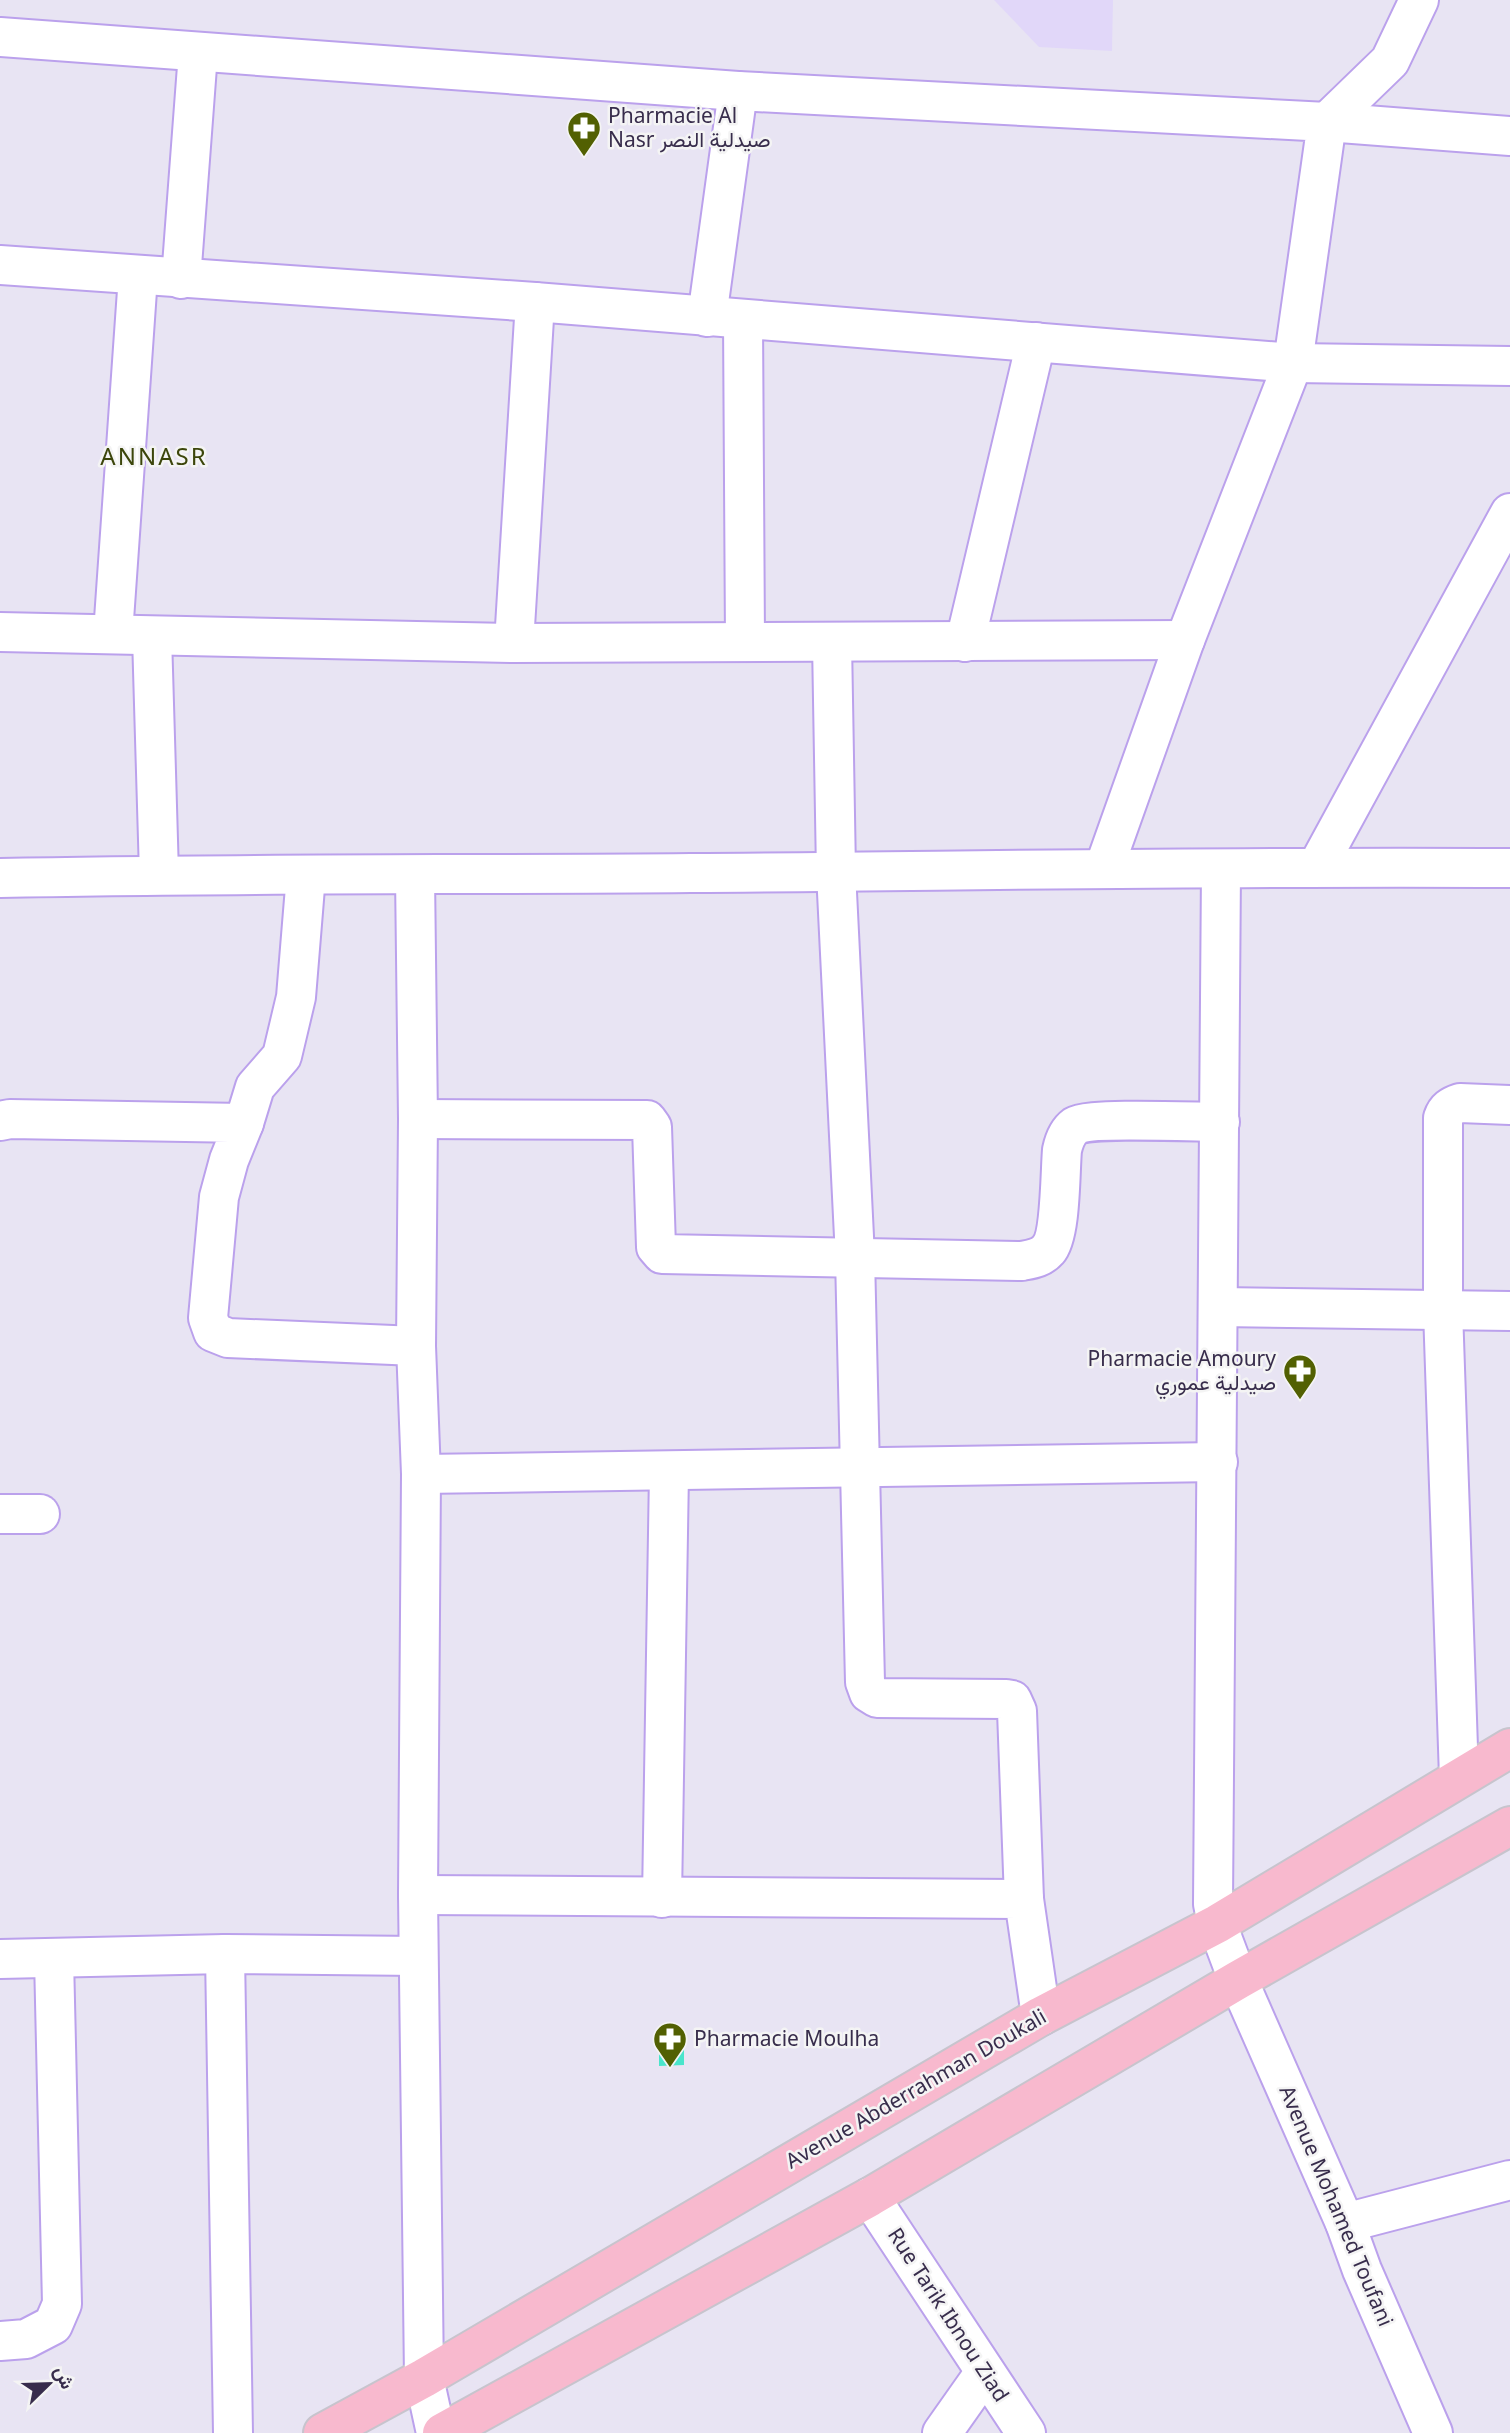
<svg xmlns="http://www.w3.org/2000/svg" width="1510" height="2433" font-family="'Noto Sans',Vazirmatn,sans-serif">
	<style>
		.built { fill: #e1d7f9 }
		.building { fill: #49e5cb }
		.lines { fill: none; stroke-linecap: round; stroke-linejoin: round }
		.minor-casing { stroke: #bba1ec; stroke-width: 42 }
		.major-casing { stroke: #c7c4cd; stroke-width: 42 }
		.minor { stroke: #fff; stroke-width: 38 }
		.major { stroke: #f8b9ce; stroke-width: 38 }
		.labels { text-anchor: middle; stroke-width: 5; stroke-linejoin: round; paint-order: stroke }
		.poi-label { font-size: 21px; fill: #382d4c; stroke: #f4f4f4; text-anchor: start }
		.street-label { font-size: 21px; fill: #382d4c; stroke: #f4f4f4 }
		.quarter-label { font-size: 24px; letter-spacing: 2px; fill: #3c460b; stroke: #f4f4f4 }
	</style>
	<rect width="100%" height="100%" fill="#e8e4f3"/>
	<polygon class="built" points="994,0 1113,0 1112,51 1039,47"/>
	<polygon class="building" points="659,2046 684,2046 684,2065 659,2066"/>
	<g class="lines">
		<g class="minor-casing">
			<g id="minor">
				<polyline points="0,37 738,91 1327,122 1293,363 1185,640 1104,868"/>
				<polyline points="1327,122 1510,136"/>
				<polyline points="1327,122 1390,61 1419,0"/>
				<polyline points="0,265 535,302 1293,363 1510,366"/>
				<polyline points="181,279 198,53"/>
				<polyline points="707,317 738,91"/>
				<polyline points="743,320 745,642"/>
				<polyline points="0,632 514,643 1185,640"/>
				<polyline points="113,634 138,276"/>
				<polyline points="152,636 159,874"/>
				<polyline points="832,642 836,872 855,1257 865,1682 869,1693 877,1698 1006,1699 1012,1700 1017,1711 1024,1899"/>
				<polyline points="965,642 1036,342"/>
				<polyline points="514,643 535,302"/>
				<polyline points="1317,867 1510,513"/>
				<polyline points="1221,869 1213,1904 1217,1924 1238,1980 1345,2223 1362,2270 1433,2433"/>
				<polyline points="415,875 418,1119 416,1346 421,1474 418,1895 424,2378 436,2433"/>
				<path d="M0 878C230 873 460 875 691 873 964 871 1237 866 1510 868"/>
				<path d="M418 1119 647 1120 652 1127 656 1247 662 1254 1022 1261C1032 1259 1041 1258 1048 1250 1061 1236 1060 1172 1062 1150 1064 1141 1067 1132 1075 1126 1089 1117 1196 1122 1220 1122"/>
				<polyline points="0,1121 10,1119 244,1123 229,1160 219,1197 208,1318 213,1332 228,1338 416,1346"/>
				<polyline points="244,1123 255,1087 282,1056 296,997 306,875"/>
				<polyline points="1219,1307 1510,1311"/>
				<polyline points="421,1474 1218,1462"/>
				<polyline points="0,1514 40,1514"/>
				<path d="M1459 1777 1443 1310V1118C1446 1109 1451 1106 1460 1103L1510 1105"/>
				<polyline points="418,1895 1024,1899 1041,2016"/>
				<polyline points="662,1898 669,1472"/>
				<polyline points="225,1954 233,2433"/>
				<polyline points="0,1959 225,1954 418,1956"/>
				<polyline points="870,2197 1026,2433"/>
				<polyline points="1345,2223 1510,2180"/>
				<polyline points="0,2341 26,2339 53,2325 62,2304 54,1958"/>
				<polyline points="942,2433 985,2372"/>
			</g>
		</g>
		<g class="major-casing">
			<g id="major">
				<polyline points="323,2433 424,2378 1041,2016 1217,1924 1510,1748"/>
				<polyline points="442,2433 870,2197 1238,1980 1510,1826"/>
			</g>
		</g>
		<use href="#minor" class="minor"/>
		<use href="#major" class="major"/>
	</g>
	<defs>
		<g id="pharmacy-pin" transform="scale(1.75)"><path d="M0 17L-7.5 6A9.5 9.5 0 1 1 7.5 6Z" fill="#526002" stroke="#f4f4f4"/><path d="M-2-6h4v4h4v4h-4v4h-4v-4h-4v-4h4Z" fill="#fff"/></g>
	</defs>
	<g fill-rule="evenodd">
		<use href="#pharmacy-pin" x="584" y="128"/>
		<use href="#pharmacy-pin" x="1300" y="1371"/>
		<use href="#pharmacy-pin" x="670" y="2039"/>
	</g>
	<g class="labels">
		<g class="poi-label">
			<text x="608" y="123">Pharmacie Al<tspan x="608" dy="24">Nasr صيدلية النصر</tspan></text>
			<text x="1276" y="1366" text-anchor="end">Pharmacie Amoury<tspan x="1276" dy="24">صيدلية عموري</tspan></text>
			<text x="694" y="2046">Pharmacie Moulha</text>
		</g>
		<g class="street-label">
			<text transform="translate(916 2089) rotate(-30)" y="7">Avenue Abderrahman Doukali</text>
			<text transform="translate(1336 2206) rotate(67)" y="7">Avenue Mohamed Toufani</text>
			<text transform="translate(948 2315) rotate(57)" y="7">Rue Tarik Ibnou Ziad</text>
		</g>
		<g class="quarter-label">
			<text x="154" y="465">ANNASR</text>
		</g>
	</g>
	<g transform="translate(49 2384) rotate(67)" stroke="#f4f4f4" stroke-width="5" paint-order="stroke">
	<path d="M0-5L12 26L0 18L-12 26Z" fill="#382d4c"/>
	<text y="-10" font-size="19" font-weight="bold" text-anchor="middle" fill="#382d4c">ش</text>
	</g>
</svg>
